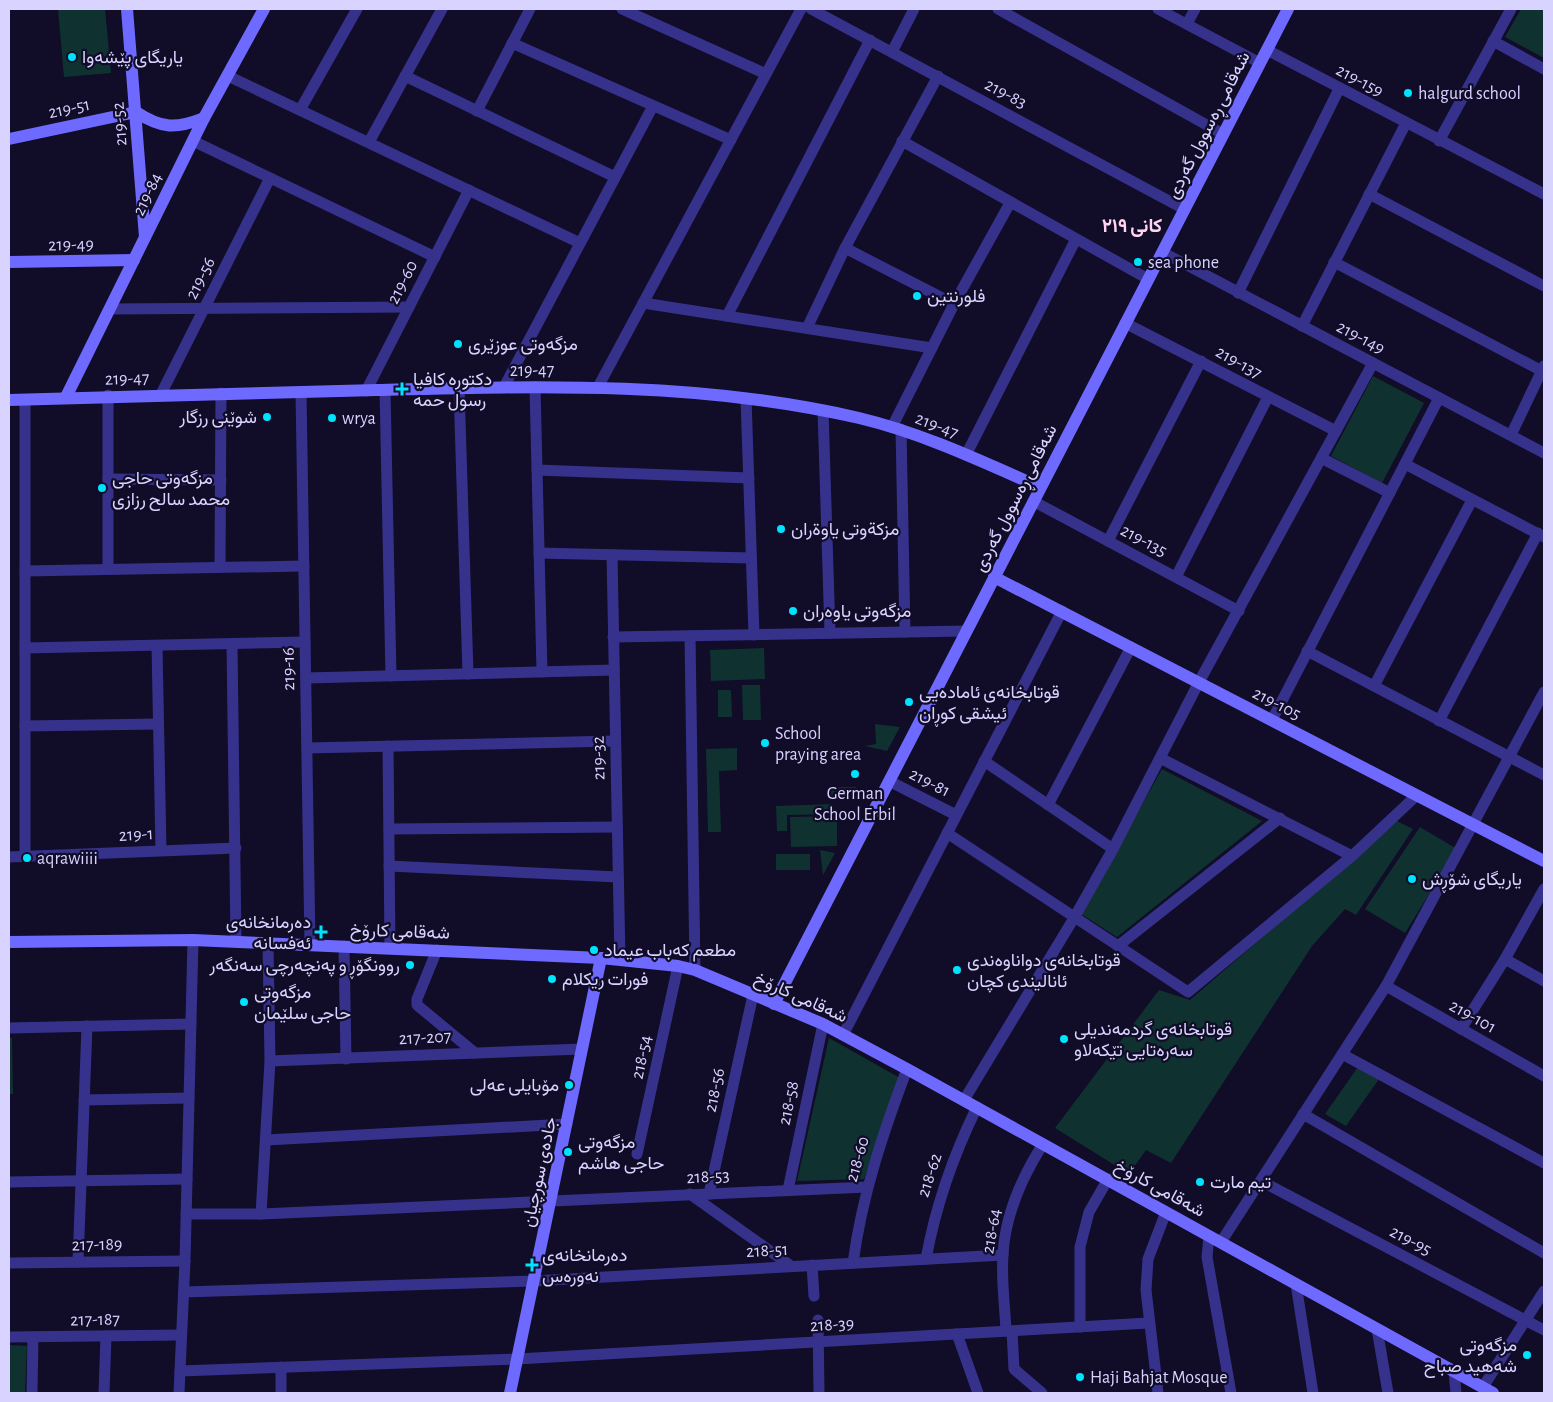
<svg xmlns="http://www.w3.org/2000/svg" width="1553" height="1402" font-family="'Alegreya Sans',Vazirmatn,sans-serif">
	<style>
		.green { fill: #0f3231 }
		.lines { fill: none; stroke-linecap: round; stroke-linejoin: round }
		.street { stroke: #36328b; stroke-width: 11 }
		.secondary { stroke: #6f6aff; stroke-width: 12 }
		.poi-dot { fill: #00e3fe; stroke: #110c27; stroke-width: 2 }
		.labels { text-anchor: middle; stroke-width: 4.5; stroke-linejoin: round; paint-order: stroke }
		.poi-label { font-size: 18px; fill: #d8d3ff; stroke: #110c27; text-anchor: start }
		.street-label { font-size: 18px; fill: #d8d3ff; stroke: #110c27 }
		.neighbourhood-label { font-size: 19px; font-weight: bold; fill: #ffd5ef; stroke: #110c27 }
	</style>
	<rect width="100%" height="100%" fill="#110c27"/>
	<g class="green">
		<polygon points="58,9 105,9 111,73 64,77"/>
		<polygon points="1521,9 1544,9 1544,58 1505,37"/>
		<polygon points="1373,376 1424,403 1382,483 1331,456"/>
		<polygon points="764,648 765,679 711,681 710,650"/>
		<polygon points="742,685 760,685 761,720 743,720"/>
		<polygon points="718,690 731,690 732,717 718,717"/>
		<polygon points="875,724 900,727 887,751 865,746 876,744"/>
		<polygon points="737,748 737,770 719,771 721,832 708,832 706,749"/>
		<polygon points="1162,769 1262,821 1117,937 1081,914"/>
		<polygon points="829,787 856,787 856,794 829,795"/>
		<polygon points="833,804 833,814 787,815 787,831 777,831 776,806"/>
		<polygon points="837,816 837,846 791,847 790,817"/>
		<polygon points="1397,821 1413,829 1356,915 1345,909 1312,946 1171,1163 1146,1150 1129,1174 1055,1128 1159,990 1190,1000"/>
		<polygon points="1420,827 1457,849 1405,933 1365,909"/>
		<polygon points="820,850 835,853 823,875"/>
		<rect x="776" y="854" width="34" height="16"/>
		<polygon points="9,1038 12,1038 13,1094 9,1094"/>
		<polygon points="829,1038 900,1078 864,1179 797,1181"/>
		<polygon points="1358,1067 1379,1079 1346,1126 1325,1114"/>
		<polygon points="9,1345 27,1346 25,1393 9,1393"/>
	</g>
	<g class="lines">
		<g class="street">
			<polyline points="622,9 766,74"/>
			<polyline points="811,9 1184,209"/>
			<polyline points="998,9 1223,134"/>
			<polyline points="1158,9 1260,63"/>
			<polyline points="1187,24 1195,9"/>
			<polyline points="1493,41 1544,69"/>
			<polyline points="512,43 731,140"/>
			<polyline points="1267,50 1544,194"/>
			<polyline points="892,52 914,9"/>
			<polyline points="228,76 580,243"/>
			<polyline points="405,76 615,177"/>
			<polyline points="300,110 357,9"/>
			<polyline points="477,111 530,9"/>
			<polyline points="193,141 435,257"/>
			<polyline points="902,141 1148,279"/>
			<polyline points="1439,141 1511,9"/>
			<polyline points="369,142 442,9"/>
			<polyline points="1369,194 1544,286"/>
			<polyline points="845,248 954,304"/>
			<polyline points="1162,252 1544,453"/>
			<polyline points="1334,262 1542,371"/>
			<polyline points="1238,293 1339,89"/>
			<polyline points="643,303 932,348"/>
			<polyline points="110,309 409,307"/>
			<polyline points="727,316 870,40"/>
			<polyline points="1125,323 1336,431"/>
			<polyline points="1302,326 1406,123"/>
			<polyline points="807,328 845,248 938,76"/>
			<polyline points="504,387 653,106"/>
			<polyline points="535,387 542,672"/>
			<polyline points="598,387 801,9"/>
			<polyline points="459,388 468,674"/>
			<polyline points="385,390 391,676"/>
			<polyline points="366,391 469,190"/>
			<polyline points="301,392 310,945"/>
			<polyline points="161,394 270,178"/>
			<polyline points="746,398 754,635"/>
			<polyline points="25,400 25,856"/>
			<polyline points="823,410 830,633"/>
			<polyline points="892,427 954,304 1010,203"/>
			<polyline points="901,429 905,632"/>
			<polyline points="1511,435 1544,366"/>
			<polyline points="966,455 1076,239"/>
			<polyline points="1323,459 1390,493"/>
			<polyline points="1405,464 1544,537"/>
			<polyline points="537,470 749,478"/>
			<polyline points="108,479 221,480"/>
			<polyline points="1033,501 1239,611"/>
			<polyline points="1108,541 1201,361"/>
			<polyline points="539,553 751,558"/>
			<polyline points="612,555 620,960"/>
			<polyline points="220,567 221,393"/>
			<polyline points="108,569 108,395"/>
			<polyline points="25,571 304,566"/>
			<polyline points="1176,577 1268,397"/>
			<polyline points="690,636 695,970"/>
			<polyline points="613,637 966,631"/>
			<polyline points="232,645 236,942"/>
			<polyline points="157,646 161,850"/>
			<polyline points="25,648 305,642"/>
			<polyline points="1307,651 1544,775"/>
			<polyline points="306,678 614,670"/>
			<polyline points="1374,686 1472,500"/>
			<polyline points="1272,720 1439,398"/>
			<polyline points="1439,721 1538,533"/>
			<polyline points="25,726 158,724"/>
			<polyline points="388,746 390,948"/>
			<polyline points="307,748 615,741"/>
			<polyline points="1160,758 1352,856"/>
			<polyline points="984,761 1113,849"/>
			<polyline points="889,781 956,815"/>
			<polyline points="1048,805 1131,647"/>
			<polyline points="389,829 617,827"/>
			<polyline points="947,833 1188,992 1352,856 1417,795"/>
			<polyline points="9,857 236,848"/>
			<polyline points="389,866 618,877"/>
			<polyline points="344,946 346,1059"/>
			<polyline points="1118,946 1280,818"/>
			<polyline points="437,950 417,999 417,1005 475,1053"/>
			<polyline points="1505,959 1544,981"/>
			<polyline points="1386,986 1544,1076"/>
			<polyline points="9,1028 191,1024"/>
			<polyline points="1461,1029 1505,959 1544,889"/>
			<polyline points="843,1035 1062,611"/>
			<polyline points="1342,1054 1544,1163"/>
			<polyline points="270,1061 582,1049"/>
			<polyline points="84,1100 189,1098"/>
			<polyline points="964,1100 1074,918 1113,849 1199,682 1373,363"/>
			<polyline points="1303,1114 1544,1253"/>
			<polyline points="266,1140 567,1124"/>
			<polyline points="637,1154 678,966"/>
			<polyline points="1261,1181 1544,1330"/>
			<polyline points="9,1182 187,1179"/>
			<polyline points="788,1190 823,1024"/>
			<polyline points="690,1194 791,1266"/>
			<polyline points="709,1194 753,995"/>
			<polyline points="186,1214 261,1214 867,1187"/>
			<polyline points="261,1214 270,1061 268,943"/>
			<polyline points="1209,1236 1207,1257 1231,1393"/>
			<polyline points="1221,1242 1386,986 1544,692"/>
			<path d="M926 1259C936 1204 953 1156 977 1107"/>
			<polyline points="78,1262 87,1026"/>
			<polyline points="9,1263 185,1261"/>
			<path d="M853 1263C862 1195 883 1133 907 1069"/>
			<polyline points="812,1265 814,1296"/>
			<polyline points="1296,1284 1313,1393"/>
			<polyline points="184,1292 533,1281 1003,1255"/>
			<polyline points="818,1320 819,1393"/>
			<polyline points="1080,1327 1080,1247 1089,1212 1108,1179"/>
			<polyline points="1377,1329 1388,1393"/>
			<path d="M1006 1331C1005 1306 1001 1280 1003 1255 1005 1214 1022 1177 1043 1144"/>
			<polyline points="1012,1331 1014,1369 1042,1393"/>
			<polyline points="957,1334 978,1393"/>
			<polyline points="9,1337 181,1335"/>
			<polyline points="180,1371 517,1359 1148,1323"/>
			<polyline points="1454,1371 1456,1393"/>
			<polyline points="1483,1387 1544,1291"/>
			<polyline points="32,1393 33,1337"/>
			<polyline points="104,1393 106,1336"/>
			<polyline points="179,1393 185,1261 193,940"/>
			<polyline points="281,1393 281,1367"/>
			<polyline points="1158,1393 1146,1290 1148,1259 1166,1212"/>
		</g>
		<g class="secondary">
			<polyline points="127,9 145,237"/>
			<path d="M9 139 136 112C162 129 176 129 204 118"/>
			<polyline points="9,262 134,260"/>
			<polyline points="66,397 204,118 264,9"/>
			<path d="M9 400C131 396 254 394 377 390 538 386 701 381 859 418 922 433 981 461 1040 487"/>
			<polyline points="994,577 1544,861"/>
			<polyline points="9,942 193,940 601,958 678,966 695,970 823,1024 907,1069 1493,1393"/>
			<polyline points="774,1004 1288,9"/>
			<polyline points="510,1393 601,958"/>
		</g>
	</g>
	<g class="poi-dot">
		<circle cx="72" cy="57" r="5"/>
		<circle cx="1408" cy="93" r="5"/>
		<circle cx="1138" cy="262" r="5"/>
		<circle cx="917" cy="296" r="5"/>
		<circle cx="458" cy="344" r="5"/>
		<path d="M399.5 381.5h5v5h5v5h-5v5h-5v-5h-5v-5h5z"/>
		<circle cx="267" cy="417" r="5"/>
		<circle cx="332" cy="418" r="5"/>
		<circle cx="102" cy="488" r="5"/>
		<circle cx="781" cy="529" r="5"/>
		<circle cx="793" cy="611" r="5"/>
		<circle cx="909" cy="702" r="5"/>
		<circle cx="765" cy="743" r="5"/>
		<circle cx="855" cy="774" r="5"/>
		<circle cx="27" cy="858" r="5"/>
		<circle cx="1412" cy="879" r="5"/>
		<path d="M318.5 924.5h5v5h5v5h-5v5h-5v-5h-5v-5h5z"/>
		<circle cx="594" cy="950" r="5"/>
		<circle cx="410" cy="965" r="5"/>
		<circle cx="957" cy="970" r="5"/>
		<circle cx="552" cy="979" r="5"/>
		<circle cx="244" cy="1002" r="5"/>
		<circle cx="1064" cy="1039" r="5"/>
		<circle cx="569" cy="1085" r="5"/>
		<circle cx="568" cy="1152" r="5"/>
		<circle cx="1200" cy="1182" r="5"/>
		<path d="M529.5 1257.5h5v5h5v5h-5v5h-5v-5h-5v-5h5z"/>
		<circle cx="1527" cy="1355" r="5"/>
		<circle cx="1080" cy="1377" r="5"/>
	</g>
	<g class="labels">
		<g class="poi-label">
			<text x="82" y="63">یاریگای پێشەوا</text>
			<text x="1418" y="99">halgurd school</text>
			<text x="1148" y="268">sea phone</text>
			<text x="927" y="302">فلورنتين</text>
			<text x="468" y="350">مزگه‌وتی عوزێری</text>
			<text x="413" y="385">دکتورە کافیا<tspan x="413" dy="21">رسول حمە</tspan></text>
			<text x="257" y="423" text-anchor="end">شوێنی رزگار</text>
			<text x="342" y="424">wrya</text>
			<text x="112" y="484">مزگەوتی حاجی<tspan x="112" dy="21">محمد سالح رزازی</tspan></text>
			<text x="791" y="535">مزكةوتى ياوةران</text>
			<text x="803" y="617">مزگەوتی یاوەران</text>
			<text x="919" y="698">قوتابخانەی ئامادەیی<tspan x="919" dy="21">ئیشقی کوڕان</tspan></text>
			<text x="775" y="739">School<tspan x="775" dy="21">praying area</tspan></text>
			<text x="855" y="799" text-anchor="middle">German<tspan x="855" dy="21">School Erbil</tspan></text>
			<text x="37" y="864">aqrawiiii</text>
			<text x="1422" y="885">یاریگای شۆڕش</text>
			<text x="311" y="928" text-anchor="end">دەرمانخانەی<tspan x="311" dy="21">ئەفسانە</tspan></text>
			<text x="604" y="956">مطعم کەباب عیماد</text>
			<text x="967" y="966">قوتابخانەی دواناوەندی<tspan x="967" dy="21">ئانالیندی كچان</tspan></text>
			<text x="400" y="971" text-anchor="end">روونگۆڕ و پەنچەرچی سەنگەر</text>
			<text x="562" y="985">فورات ريکلام</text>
			<text x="254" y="998">مزگەوتی<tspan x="254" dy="21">حاجی سلێمان</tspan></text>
			<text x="1074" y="1035">قوتابخانەی گردمەندیلی<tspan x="1074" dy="21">سەرەتایی تێكەلاو</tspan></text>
			<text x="559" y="1091" text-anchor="end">مۆبایلی عەلی</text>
			<text x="578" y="1148">مزگەوتی<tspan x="578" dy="21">حاجی هاشم</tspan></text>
			<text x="1210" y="1188">تيم مارت</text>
			<text x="542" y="1261">دەرمانخانەی<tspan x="542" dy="21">نەورەس</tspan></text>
			<text x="1517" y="1351" text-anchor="end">مزگه‌وتی<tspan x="1517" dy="21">شه‌هید صباح</tspan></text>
			<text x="1090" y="1383">Haji Bahjat Mosque</text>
		</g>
		<g class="street-label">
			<text transform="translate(1360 80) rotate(28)" y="6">219-159</text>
			<text transform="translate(1006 93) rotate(28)" y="6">219-83</text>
			<text transform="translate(69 108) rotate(-12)" y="6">219-51</text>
			<text transform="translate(119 124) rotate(-94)" y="6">219-52</text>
			<text transform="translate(1208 125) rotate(-63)" y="6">شەقامی ڕەسوول گەردی</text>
			<text transform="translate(147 194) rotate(-64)" y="6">219-84</text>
			<text transform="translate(71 244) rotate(-1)" y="6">219-49</text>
			<text transform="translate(200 278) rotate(-63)" y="6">219-56</text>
			<text transform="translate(402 282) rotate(-63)" y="6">219-60</text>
			<text transform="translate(1361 337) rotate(28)" y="6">219-149</text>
			<text transform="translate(1239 362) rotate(29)" y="6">219-137</text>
			<text x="532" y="376">219-47</text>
			<text transform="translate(127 378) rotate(-2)" y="6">219-47</text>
			<text transform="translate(937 425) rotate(21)" y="6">219-47</text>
			<text transform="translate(1015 498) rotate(-63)" y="6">شەقامی ڕەسوول گەردی</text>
			<text transform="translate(1144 540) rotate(28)" y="6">219-135</text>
			<text transform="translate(288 669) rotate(-91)" y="6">219-16</text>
			<text transform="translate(1277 703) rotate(27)" y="6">219-105</text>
			<text transform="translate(598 758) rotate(-91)" y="6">219-32</text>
			<text transform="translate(930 782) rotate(27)" y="6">219-81</text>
			<text transform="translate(136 834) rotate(-3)" y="6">219-1</text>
			<text transform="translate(400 931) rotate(2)" y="6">شەقامی کارۆخ</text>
			<text transform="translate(801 997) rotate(24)" y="6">شەقامی کارۆخ</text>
			<text transform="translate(1473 1016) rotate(29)" y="6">219-101</text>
			<text transform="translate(425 1037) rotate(-3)" y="6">217-207</text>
			<text transform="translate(641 1057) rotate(-78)" y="6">218-54</text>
			<text transform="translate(714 1090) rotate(-78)" y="6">218-56</text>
			<text transform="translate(788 1103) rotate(-78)" y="6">218-58</text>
			<text transform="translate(857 1159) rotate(-74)" y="6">218-60</text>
			<text transform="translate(539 1172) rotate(-78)" y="6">جادەی سورچیان</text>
			<text transform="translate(929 1175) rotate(-72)" y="6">218-62</text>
			<text transform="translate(708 1176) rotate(-3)" y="6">218-53</text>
			<text transform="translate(1160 1188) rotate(29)" y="6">شەقامی کارۆخ</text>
			<text transform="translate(991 1231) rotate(-80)" y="6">218-64</text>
			<text transform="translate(1411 1240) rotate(28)" y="6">219-95</text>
			<text transform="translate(97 1244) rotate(-1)" y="6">217-189</text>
			<text transform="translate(767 1250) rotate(-3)" y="6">218-51</text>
			<text transform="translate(95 1319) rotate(-1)" y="6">217-187</text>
			<text transform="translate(832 1324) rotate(-3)" y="6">218-39</text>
		</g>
		<g class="neighbourhood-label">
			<text x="1132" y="232">کانی ٢١٩</text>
		</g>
	</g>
	<rect width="1553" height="1402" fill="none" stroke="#d8d3ff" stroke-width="20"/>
</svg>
